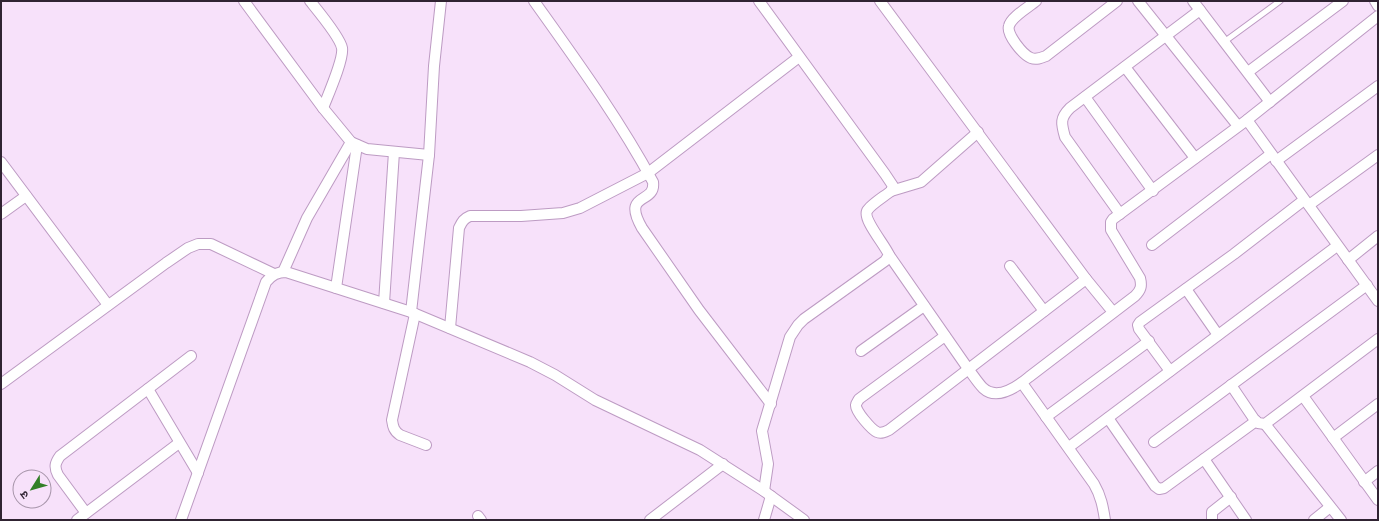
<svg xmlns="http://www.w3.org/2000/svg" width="1379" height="521" font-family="'Space Grotesk','Noto Sans Devanagari',sans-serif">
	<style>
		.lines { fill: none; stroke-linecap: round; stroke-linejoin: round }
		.lane-casing { stroke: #bd9bc3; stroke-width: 7 }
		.street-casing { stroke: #bd9bc3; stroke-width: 12 }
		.lane { stroke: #fff; stroke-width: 5 }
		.street { stroke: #fff; stroke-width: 10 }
	</style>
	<rect width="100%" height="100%" fill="#f7e1fa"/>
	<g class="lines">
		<g class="lane-casing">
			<polyline id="lane" points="1224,42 1280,1"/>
		</g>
		<g class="street-casing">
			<g id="street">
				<polyline points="244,1 323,108 351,142 367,149 429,155"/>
				<path d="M310 1C318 11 340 37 342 48 344 59 328 95 323 108"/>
				<path d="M534 1C576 60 619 119 653 182 656 205 621 191 642 228L699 310 771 404"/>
				<path d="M759 1 885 174 893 186 891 191C885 196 870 205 867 211 863 220 885 245 889 255L885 261 804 319 798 325 790 337 762 431 768 464 764 491"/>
				<polyline points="880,1 1086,279 1113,312"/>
				<path d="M1036 1C1029 7 1011 17 1009 26 1006 34 1023 55 1031 58 1036 60 1041 58 1046 56L1117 1"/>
				<polyline points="1138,1 1238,126"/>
				<polyline points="1193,1 1270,102"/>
				<polyline points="1375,1 1378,6"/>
				<polyline points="1125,67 1195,158"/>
				<polyline points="1248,72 1343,1"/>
				<polyline points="1085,97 1153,191"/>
				<polyline points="1247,120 1378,301"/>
				<polyline points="1276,161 1378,86"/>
				<polyline points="1,162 108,305"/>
				<polyline points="891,191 921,182 978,132"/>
				<polyline points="1309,205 1378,155"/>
				<polyline points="1,214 26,196"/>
				<path d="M1120 214 1065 137C1061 123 1060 118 1070 108L1200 10"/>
				<polyline points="1152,245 1271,154"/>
				<path d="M889 255 969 370C973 375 978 383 983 388 997 401 1017 387 1029 377L1135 296C1141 290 1142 286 1140 278L1111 230V222L1113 219 1247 120 1378 16"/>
				<polyline points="1348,260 1378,236"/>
				<polyline points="1010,266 1044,311"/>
				<polyline points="283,272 307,218 351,142"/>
				<polyline points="336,288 357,145"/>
				<polyline points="1186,289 1218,335"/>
				<polyline points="384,303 394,152"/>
				<polyline points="411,312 429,155 434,66 441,1"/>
				<path d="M415 314 392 420C393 427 394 431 400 435L426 445"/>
				<path d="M450 328 459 228C462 222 463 219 470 216H521L563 213 580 208 648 173 799 57"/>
				<path d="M945 336 859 399C858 401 856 403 856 405 855 411 872 430 877 432 881 434 885 432 889 430L1086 279"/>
				<polyline points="861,351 924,306"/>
				<polyline points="1170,371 1139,329 1138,325 1140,322 1234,254 1304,200"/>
				<path d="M1022 383 1094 484C1101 496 1103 507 1105 520"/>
				<polyline points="1,384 166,263 188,248 198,244 211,244 274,274"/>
				<polyline points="1231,385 1254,419 1258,423 1265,424 1378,339"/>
				<polyline points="148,389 198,473"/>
				<polyline points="1303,396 1378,500"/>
				<polyline points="1046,417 1149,341"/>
				<polyline points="1108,418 1155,486 1159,489 1164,488 1256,421"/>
				<polyline points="1265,424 1341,520"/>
				<polyline points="1333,438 1378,404"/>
				<polyline points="1154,442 1367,285"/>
				<polyline points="1069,447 1337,246"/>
				<polyline points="1204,459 1246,520"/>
				<polyline points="1364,482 1378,471"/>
				<path d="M86 513 58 475C54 467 55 463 60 456L191 356"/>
				<polyline points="478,516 481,520"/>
				<polyline points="77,520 179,443"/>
				<path d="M181 520 266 282C272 275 277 272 286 272L411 312 530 362 555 375 595 400 700 450 764 491 804 520"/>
				<polyline points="650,520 723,464"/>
				<polyline points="764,520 771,496"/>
				<polyline points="1212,520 1212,512 1231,497"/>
				<polyline points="1314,520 1330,507"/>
			</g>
		</g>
		<use href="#lane" class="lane"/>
		<use href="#street" class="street"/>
	</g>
	<rect width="1379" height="521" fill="none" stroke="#302332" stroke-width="4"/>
	<g transform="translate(32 489) rotate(233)"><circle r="19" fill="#f7e1fa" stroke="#a795aa"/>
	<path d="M0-3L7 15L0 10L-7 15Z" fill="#327f27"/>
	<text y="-6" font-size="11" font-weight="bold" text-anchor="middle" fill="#302332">उ</text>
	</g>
</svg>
